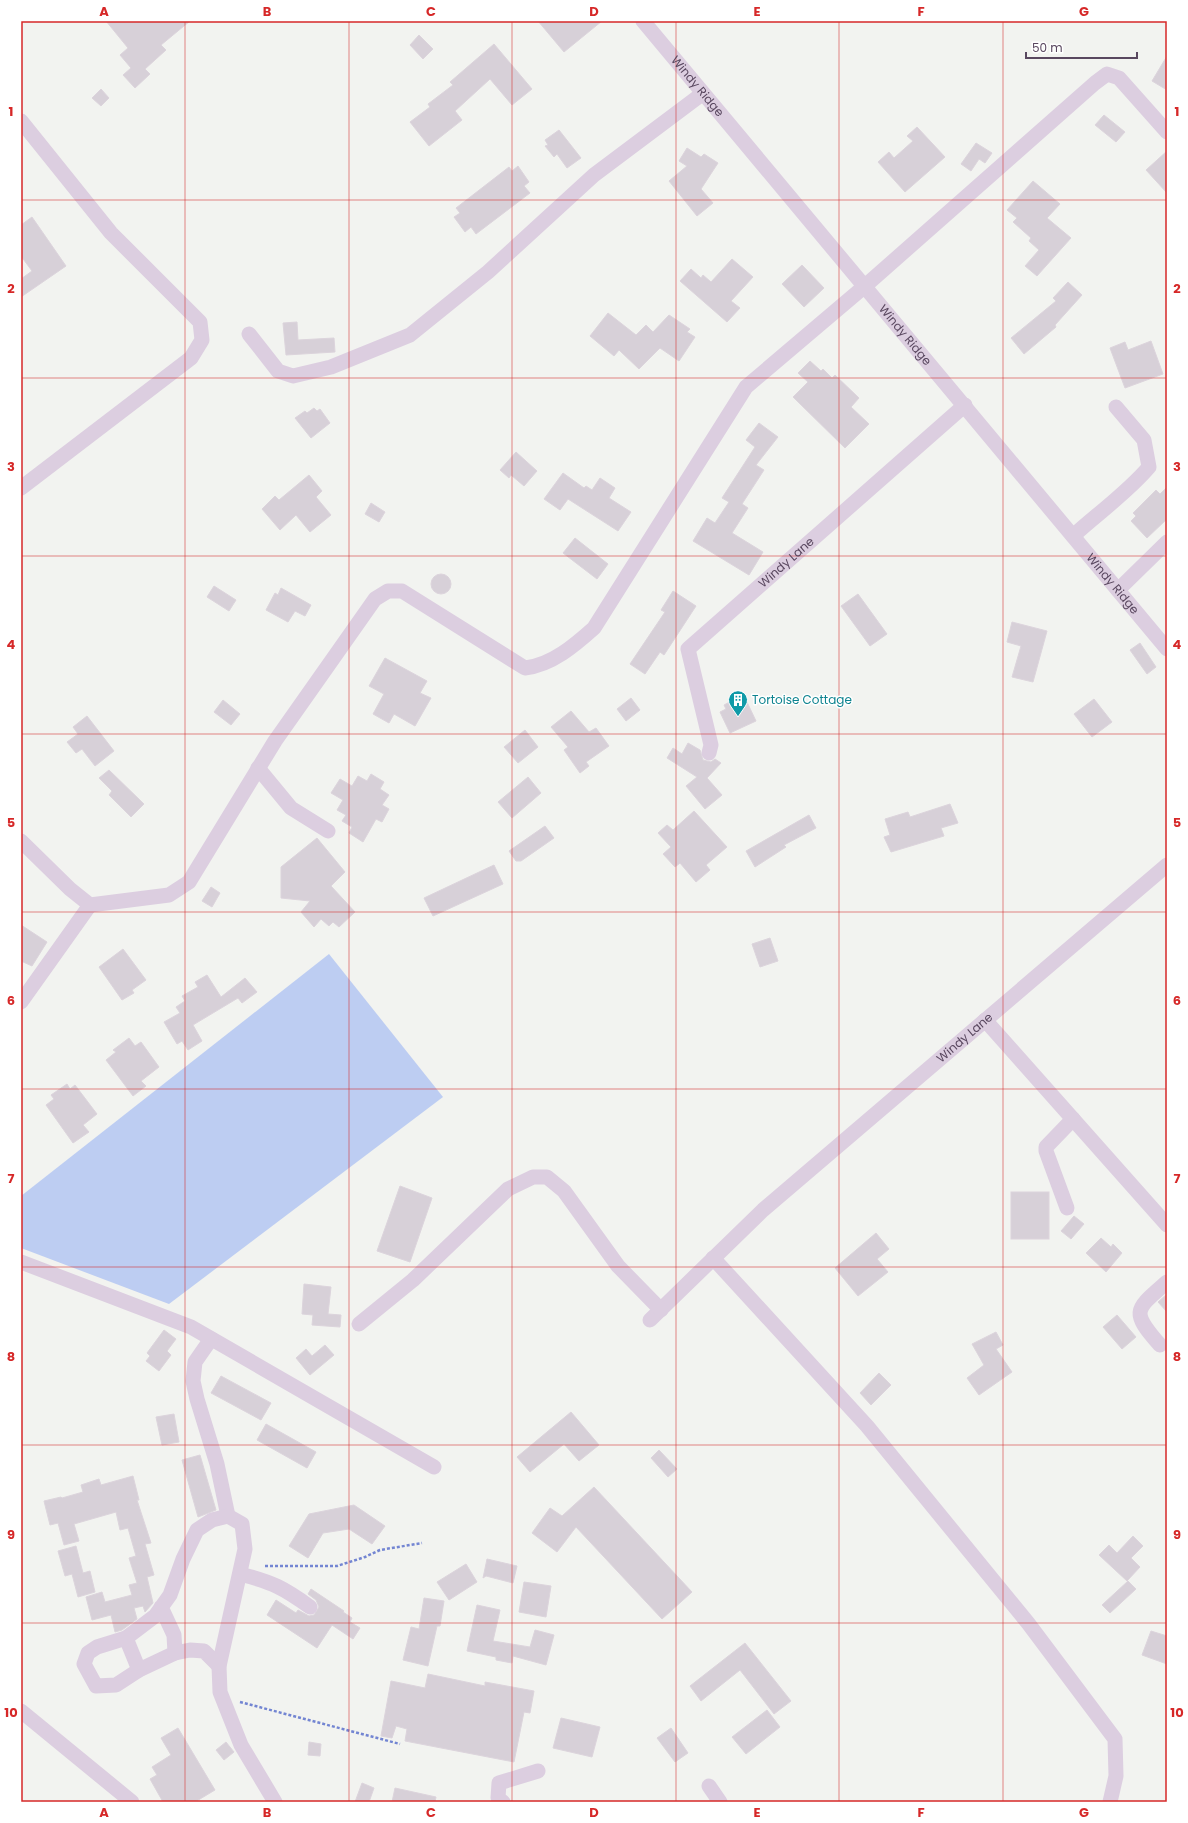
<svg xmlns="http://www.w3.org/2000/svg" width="1188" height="1823" font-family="Poppins,sans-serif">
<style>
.green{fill:#bdcdf2}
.building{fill:#d7d0d8;stroke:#dcd4dc}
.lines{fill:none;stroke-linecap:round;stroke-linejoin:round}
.path{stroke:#7385d2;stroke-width:2.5;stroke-dasharray:3 2;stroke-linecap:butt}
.minor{stroke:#dccee0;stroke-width:15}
.grid{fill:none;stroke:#d62828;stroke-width:1;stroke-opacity:0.55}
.labels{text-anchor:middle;stroke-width:3;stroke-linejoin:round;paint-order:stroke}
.street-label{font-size:12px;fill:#59475f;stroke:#fff}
.culture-label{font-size:12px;fill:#0d838f;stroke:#fff;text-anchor:start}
.neatline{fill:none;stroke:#d62828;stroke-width:1.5}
.grid-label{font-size:13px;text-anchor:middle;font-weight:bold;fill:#d62828}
</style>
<rect width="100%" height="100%" fill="#f2f3f0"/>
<polygon class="green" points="329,954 443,1097 169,1304 21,1248 21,1196"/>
<g class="building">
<polygon points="106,21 190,21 161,45 166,50 145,69 150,74 135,88 123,75 131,68 120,55 128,48"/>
<polygon points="538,21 602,21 564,52"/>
<polygon points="419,35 433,49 423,59 410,45"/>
<polygon points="494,44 532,89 512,105 490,79 455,111 462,120 429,146 410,122 430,107 428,104 453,85 450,82"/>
<polygon points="1167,56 1167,90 1152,81"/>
<polygon points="101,89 109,98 101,106 92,98"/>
<polygon points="1104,115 1125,132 1116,142 1095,125"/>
<polygon points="917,127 945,157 905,192 878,162 889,152 894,158 913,141 907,136"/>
<polygon points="559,130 581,158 567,168 557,154 554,157 545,146 548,145 545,140"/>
<polygon points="976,143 992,153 985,163 979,159 971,171 961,164"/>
<polygon points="687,148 701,157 704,154 718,163 701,189 713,203 697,216 669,181 687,166 679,161"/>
<polygon points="1167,151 1167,193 1146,170"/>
<polygon points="518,166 529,182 524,186 530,193 476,234 471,227 465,232 454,217 460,213 456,208 509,167 512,171"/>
<polygon points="1033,181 1060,204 1047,218 1071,238 1037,276 1025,266 1039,250 1029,241 1031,238 1013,222 1017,218 1007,210"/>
<polygon points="32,217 66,266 21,297 21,279 32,271 21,256 21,225"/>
<polygon points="732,259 753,277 731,301 740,308 727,322 680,281 691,269 701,278 703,275 711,282"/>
<polygon points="802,265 824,288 804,307 782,284"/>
<polygon points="1068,282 1082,295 1055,325 1056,327 1024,354 1011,338 1056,301 1053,298"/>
<polygon points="608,313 636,335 646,325 653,332 669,315 690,329 687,332 695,337 679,361 660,348 639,369 619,350 614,356 590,336"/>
<polygon points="297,322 298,340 334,338 335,352 286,355 283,323"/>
<polygon points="1151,341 1163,374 1125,388 1110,348 1125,342 1128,350"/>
<polygon points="810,361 821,371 823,369 832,378 835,375 859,398 851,407 869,424 845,448 793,397 808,382 798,373"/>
<polygon points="314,408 317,411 320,409 330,423 311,438 295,418 305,411 307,413"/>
<polygon points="759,423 778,437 756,465 764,470 742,504 748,508 732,533 763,552 749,575 693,541 707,518 715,523 729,502 722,498 755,447 746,440"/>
<polygon points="516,452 537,471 524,486 511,475 509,478 500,470"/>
<polygon points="563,473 584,488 586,486 592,490 600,478 615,488 609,498 631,512 618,531 568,499 560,510 544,499"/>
<polygon points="309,475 322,491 316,497 331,515 310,532 296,515 280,530 262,509 275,496 279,500"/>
<polygon points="1167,487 1167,519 1147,538 1131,521 1136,516 1133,513 1156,490 1160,494"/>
<polygon points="371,503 385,512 379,522 365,514"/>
<polygon points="575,538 608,564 597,579 563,553"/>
<circle cx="441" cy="584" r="10"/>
<polygon points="214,586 236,600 229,611 207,597"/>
<polygon points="281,588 311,605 305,616 295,611 288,622 266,610 275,593 278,595"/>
<polygon points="673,591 696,606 664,655 660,652 645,674 630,664 665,612 661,610"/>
<polygon points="858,594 887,634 870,646 841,606"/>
<polygon points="1012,622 1047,631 1033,682 1012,677 1021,646 1007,642"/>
<polygon points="1140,643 1156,667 1147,674 1130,650"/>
<polygon points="385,658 427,681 420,693 431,698 415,726 394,714 389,723 373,714 384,694 369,686"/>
<polygon points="631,698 640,710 626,721 617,709"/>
<polygon points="737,698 739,703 746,700 756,721 730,733 720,712 726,709 724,705"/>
<polygon points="1094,699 1112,722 1092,737 1074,714"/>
<polygon points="223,700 240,714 231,725 214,712"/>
<polygon points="571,711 589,732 596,728 609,746 586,762 589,766 580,773 564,750 568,747 551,727"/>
<polygon points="87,716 114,751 95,766 82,749 76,753 67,742 78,734 73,727"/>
<polygon points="525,730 538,747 518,763 504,747"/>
<polygon points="688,743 700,750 703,760 711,762 715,759 721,763 707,778 722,795 705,809 686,786 697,777 667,758 673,748 682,754"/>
<polygon points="109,770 144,804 131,817 109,795 112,791 99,778"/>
<polygon points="371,774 384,782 380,789 389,795 382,805 389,809 382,822 376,819 363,842 349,833 352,827 342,821 346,815 337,810 343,800 331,793 340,779 352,786 358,776 367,781"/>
<polygon points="528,777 541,793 512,818 498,802"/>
<polygon points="950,804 958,823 941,828 944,836 891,852 884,837 890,835 885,819 908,812 910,817"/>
<polygon points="694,811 727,847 706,865 710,870 696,882 680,863 675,867 663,854 671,847 658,833 667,825 673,830"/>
<polygon points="809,815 816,828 784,845 786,847 755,867 746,851"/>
<polygon points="545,826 554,838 521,861 516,861 509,851"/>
<polygon points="317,838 345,872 331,886 355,912 339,927 333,922 329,926 321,919 314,927 301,912 310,901 281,898 281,867"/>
<polygon points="494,865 503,884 433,916 424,898"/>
<polygon points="211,887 220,893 212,907 202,901"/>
<polygon points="21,925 47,942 32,966 21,961"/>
<polygon points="770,938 778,961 760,967 752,944"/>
<polygon points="123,949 146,980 132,990 134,993 122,1000 99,967"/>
<polygon points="207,975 221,997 245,978 257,992 242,1003 238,998 193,1025 202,1041 188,1050 182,1041 177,1044 164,1022 180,1013 176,1007 185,1001 182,996 198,987 195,982"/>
<polygon points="129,1038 135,1046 141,1042 159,1067 141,1081 146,1086 133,1096 106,1060 116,1052 113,1050"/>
<polygon points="67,1084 70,1089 75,1085 97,1114 83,1125 89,1132 73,1143 46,1105 54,1099 51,1095"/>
<polygon points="400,1186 432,1198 410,1262 377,1251"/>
<rect x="1011" y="1192" width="38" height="47"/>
<polygon points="1074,1216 1084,1224 1071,1239 1061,1231"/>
<polygon points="876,1233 889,1249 877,1259 888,1272 858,1296 835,1268"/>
<polygon points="1101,1238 1111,1247 1113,1244 1122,1253 1106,1272 1086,1253"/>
<polygon points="304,1284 331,1287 328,1314 341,1315 340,1327 312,1325 313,1315 302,1314"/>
<polygon points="1167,1294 1167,1312 1158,1302"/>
<polygon points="1117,1315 1136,1337 1122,1349 1103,1327"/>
<polygon points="164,1330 176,1339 167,1351 171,1355 159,1371 146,1361 150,1356 147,1353"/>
<polygon points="996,1332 1003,1345 996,1349 1012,1372 979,1395 967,1378 984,1365 972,1344"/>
<polygon points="325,1345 334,1355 310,1375 296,1358 306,1349 312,1356"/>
<polygon points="879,1373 891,1385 871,1405 860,1393"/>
<polygon points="221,1376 271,1403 261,1420 211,1393"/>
<polygon points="571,1412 599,1445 579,1461 564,1444 530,1472 517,1457"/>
<polygon points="174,1414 179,1442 162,1445 156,1417"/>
<polygon points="266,1424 316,1452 307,1468 257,1440"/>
<polygon points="659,1450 677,1469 668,1477 651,1458"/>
<polygon points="200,1455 216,1510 198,1517 182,1460"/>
<polygon points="133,1476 139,1500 137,1500 151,1543 145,1544 154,1575 147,1577 153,1603 145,1612 143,1606 134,1608 137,1619 122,1630 115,1632 111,1615 92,1620 86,1597 102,1592 105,1602 132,1595 129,1585 137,1583 129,1558 136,1556 128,1528 120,1530 116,1512 74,1524 79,1541 64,1545 58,1523 50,1525 44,1501 61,1497 62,1498 83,1492 81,1485 99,1479 101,1485"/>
<polygon points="594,1487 692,1592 662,1619 576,1527 557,1552 532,1533 550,1508 562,1516"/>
<polygon points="354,1505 385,1526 372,1544 349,1529 323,1533 308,1558 289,1546 309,1514"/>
<polygon points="1133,1536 1143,1546 1131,1558 1140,1567 1127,1581 1099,1555 1109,1545 1117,1553"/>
<polygon points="76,1546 83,1573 90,1571 95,1592 78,1597 72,1574 65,1576 58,1551"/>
<polygon points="487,1559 517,1566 513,1583 486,1576 483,1578"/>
<polygon points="466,1564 477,1582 449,1600 437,1582"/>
<polygon points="1128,1581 1136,1589 1110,1613 1102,1605"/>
<polygon points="524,1582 551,1586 546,1617 519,1612"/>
<polygon points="311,1589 344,1611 343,1612 352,1618 350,1622 360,1628 353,1639 332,1625 317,1648 267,1615 276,1600 296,1613 298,1610 309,1616 314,1615 319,1607 316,1600 308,1594"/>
<polygon points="424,1598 444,1601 440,1626 437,1626 428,1666 403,1660 411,1627 419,1629"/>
<polygon points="477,1605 500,1610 493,1641 530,1647 535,1630 554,1635 546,1665 513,1656 512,1663 496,1660 496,1657 467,1651"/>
<polygon points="1151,1631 1167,1636 1167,1664 1142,1655"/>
<polygon points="745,1643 791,1701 774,1714 740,1670 701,1701 690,1686"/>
<polygon points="428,1674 485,1686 485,1682 534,1691 530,1713 524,1712 514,1762 405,1741 407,1729 396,1726 392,1738 381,1736 391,1681 425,1688"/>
<polygon points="767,1710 780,1727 746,1754 732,1737"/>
<polygon points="561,1718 600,1727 592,1757 553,1748"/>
<polygon points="178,1728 215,1790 195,1802 163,1802 150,1779 157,1775 152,1767 171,1755 161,1738"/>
<polygon points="671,1728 688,1753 675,1762 657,1738"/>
<polygon points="226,1742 234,1752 224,1760 216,1750"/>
<polygon points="309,1742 321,1744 320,1756 308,1755"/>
<polygon points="362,1783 374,1788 369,1802 355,1802"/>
<polygon points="395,1788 436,1797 435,1802 392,1802"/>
</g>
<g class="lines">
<g class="path">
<polyline points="265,1566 337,1566 365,1557 380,1550 422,1543"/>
<polyline points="240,1702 400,1744"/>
</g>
<g class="minor">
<path id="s1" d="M643,21L1167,649"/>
<polyline points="21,121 111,233 200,322 202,340 191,358 21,488"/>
<polyline points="249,334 278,371 293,376 331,367 410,335 488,272 594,175 702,94"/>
<path d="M1073,536C1098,513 1127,493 1149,467L1144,440L1116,407"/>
<polyline points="1118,590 1167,542"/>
<path id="s2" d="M709,753L711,745L688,649L965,405"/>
<polyline points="258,768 291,808 328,831"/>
<path d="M21,841L70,889L90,905L169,895L189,882L275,741L375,599L388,591H402L525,668C552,665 575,645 594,628L746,387L865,286L1095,83L1107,74L1119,78L1167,132"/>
<polyline points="21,1002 90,905"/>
<polyline points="985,1020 1167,1225"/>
<polyline points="1067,1208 1046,1151 1046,1147 1073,1119"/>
<polyline points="713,1258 867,1426 1028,1623 1115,1739 1116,1776 1110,1802"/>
<polyline points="21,1262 191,1327 434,1467"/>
<path id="s3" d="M650,1320L763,1210L1167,865"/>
<polyline points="359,1324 413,1280 508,1189 533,1177 547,1177 564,1191 618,1266 661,1310"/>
<polyline points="211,1339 195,1362 193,1381 197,1399 217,1464 228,1516"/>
<path d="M1160,1345C1130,1311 1135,1310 1167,1282"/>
<path d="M240,1574C272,1582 284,1588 310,1607"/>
<polyline points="161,1607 174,1635 175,1653 139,1670 116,1685 96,1686 84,1664 88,1653 97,1647 126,1638 155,1616 170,1595 183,1559 197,1530 212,1520 228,1516 242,1524 245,1549 219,1666 220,1692 241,1745 275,1802"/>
<polyline points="126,1638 139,1670"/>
<polyline points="175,1653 190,1650 204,1651 219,1666"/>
<polyline points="21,1711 132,1802"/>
<polyline points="709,1786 720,1802"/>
<polyline points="503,1802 498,1798 499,1783 538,1771"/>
</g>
</g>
<path class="grid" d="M185,21V1802M349,21V1802M512,21V1802M676,21V1802M839,21V1802M1003,21V1802M21,200H1167M21,378H1167M21,556H1167M21,734H1167M21,912H1167M21,1089H1167M21,1267H1167M21,1445H1167M21,1623H1167"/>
<defs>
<g id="building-pin" transform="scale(1)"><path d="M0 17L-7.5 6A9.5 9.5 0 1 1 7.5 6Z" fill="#0f9aa8" stroke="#fff"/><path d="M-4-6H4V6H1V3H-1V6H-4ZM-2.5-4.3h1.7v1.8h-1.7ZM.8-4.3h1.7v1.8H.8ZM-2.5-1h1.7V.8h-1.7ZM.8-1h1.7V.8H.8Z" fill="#fff"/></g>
</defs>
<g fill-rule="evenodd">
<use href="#building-pin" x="738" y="700"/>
</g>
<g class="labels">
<g class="street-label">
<text dy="4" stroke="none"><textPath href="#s1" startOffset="85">Windy Ridge</textPath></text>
<text dy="4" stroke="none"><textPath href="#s1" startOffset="409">Windy Ridge</textPath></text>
<text dy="4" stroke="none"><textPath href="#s2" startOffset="238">Windy Lane</textPath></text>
<text dy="4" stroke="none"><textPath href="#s1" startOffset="733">Windy Ridge</textPath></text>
<text dy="4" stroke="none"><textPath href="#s3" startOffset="423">Windy Lane</textPath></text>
</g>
<g class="culture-label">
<text x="752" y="704">Tortoise Cottage</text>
</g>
</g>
<rect width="1188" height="1823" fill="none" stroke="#ffffff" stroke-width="44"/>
<path d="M1026 52v6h111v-6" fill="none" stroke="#59475f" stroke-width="2"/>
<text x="1032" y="52" font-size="12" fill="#59475f" stroke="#ffffff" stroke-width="3" paint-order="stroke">50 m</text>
<rect x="22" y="22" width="1144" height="1779" class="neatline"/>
<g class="grid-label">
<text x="104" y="16">A</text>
<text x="267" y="16">B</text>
<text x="431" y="16">C</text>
<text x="594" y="16">D</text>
<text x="757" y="16">E</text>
<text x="921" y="16">F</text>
<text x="1084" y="16">G</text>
<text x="11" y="116">1</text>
<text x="1177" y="116">1</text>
<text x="11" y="293">2</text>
<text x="1177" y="293">2</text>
<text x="11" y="471">3</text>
<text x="1177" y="471">3</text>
<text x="11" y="649">4</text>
<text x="1177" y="649">4</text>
<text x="11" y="827">5</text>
<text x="1177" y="827">5</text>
<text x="11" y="1005">6</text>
<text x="1177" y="1005">6</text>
<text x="11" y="1183">7</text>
<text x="1177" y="1183">7</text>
<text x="11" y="1361">8</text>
<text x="1177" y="1361">8</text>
<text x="11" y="1539">9</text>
<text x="1177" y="1539">9</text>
<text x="11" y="1717">10</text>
<text x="1177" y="1717">10</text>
<text x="104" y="1817">A</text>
<text x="267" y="1817">B</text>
<text x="431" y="1817">C</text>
<text x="594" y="1817">D</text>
<text x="757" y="1817">E</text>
<text x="921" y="1817">F</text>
<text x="1084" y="1817">G</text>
</g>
</svg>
